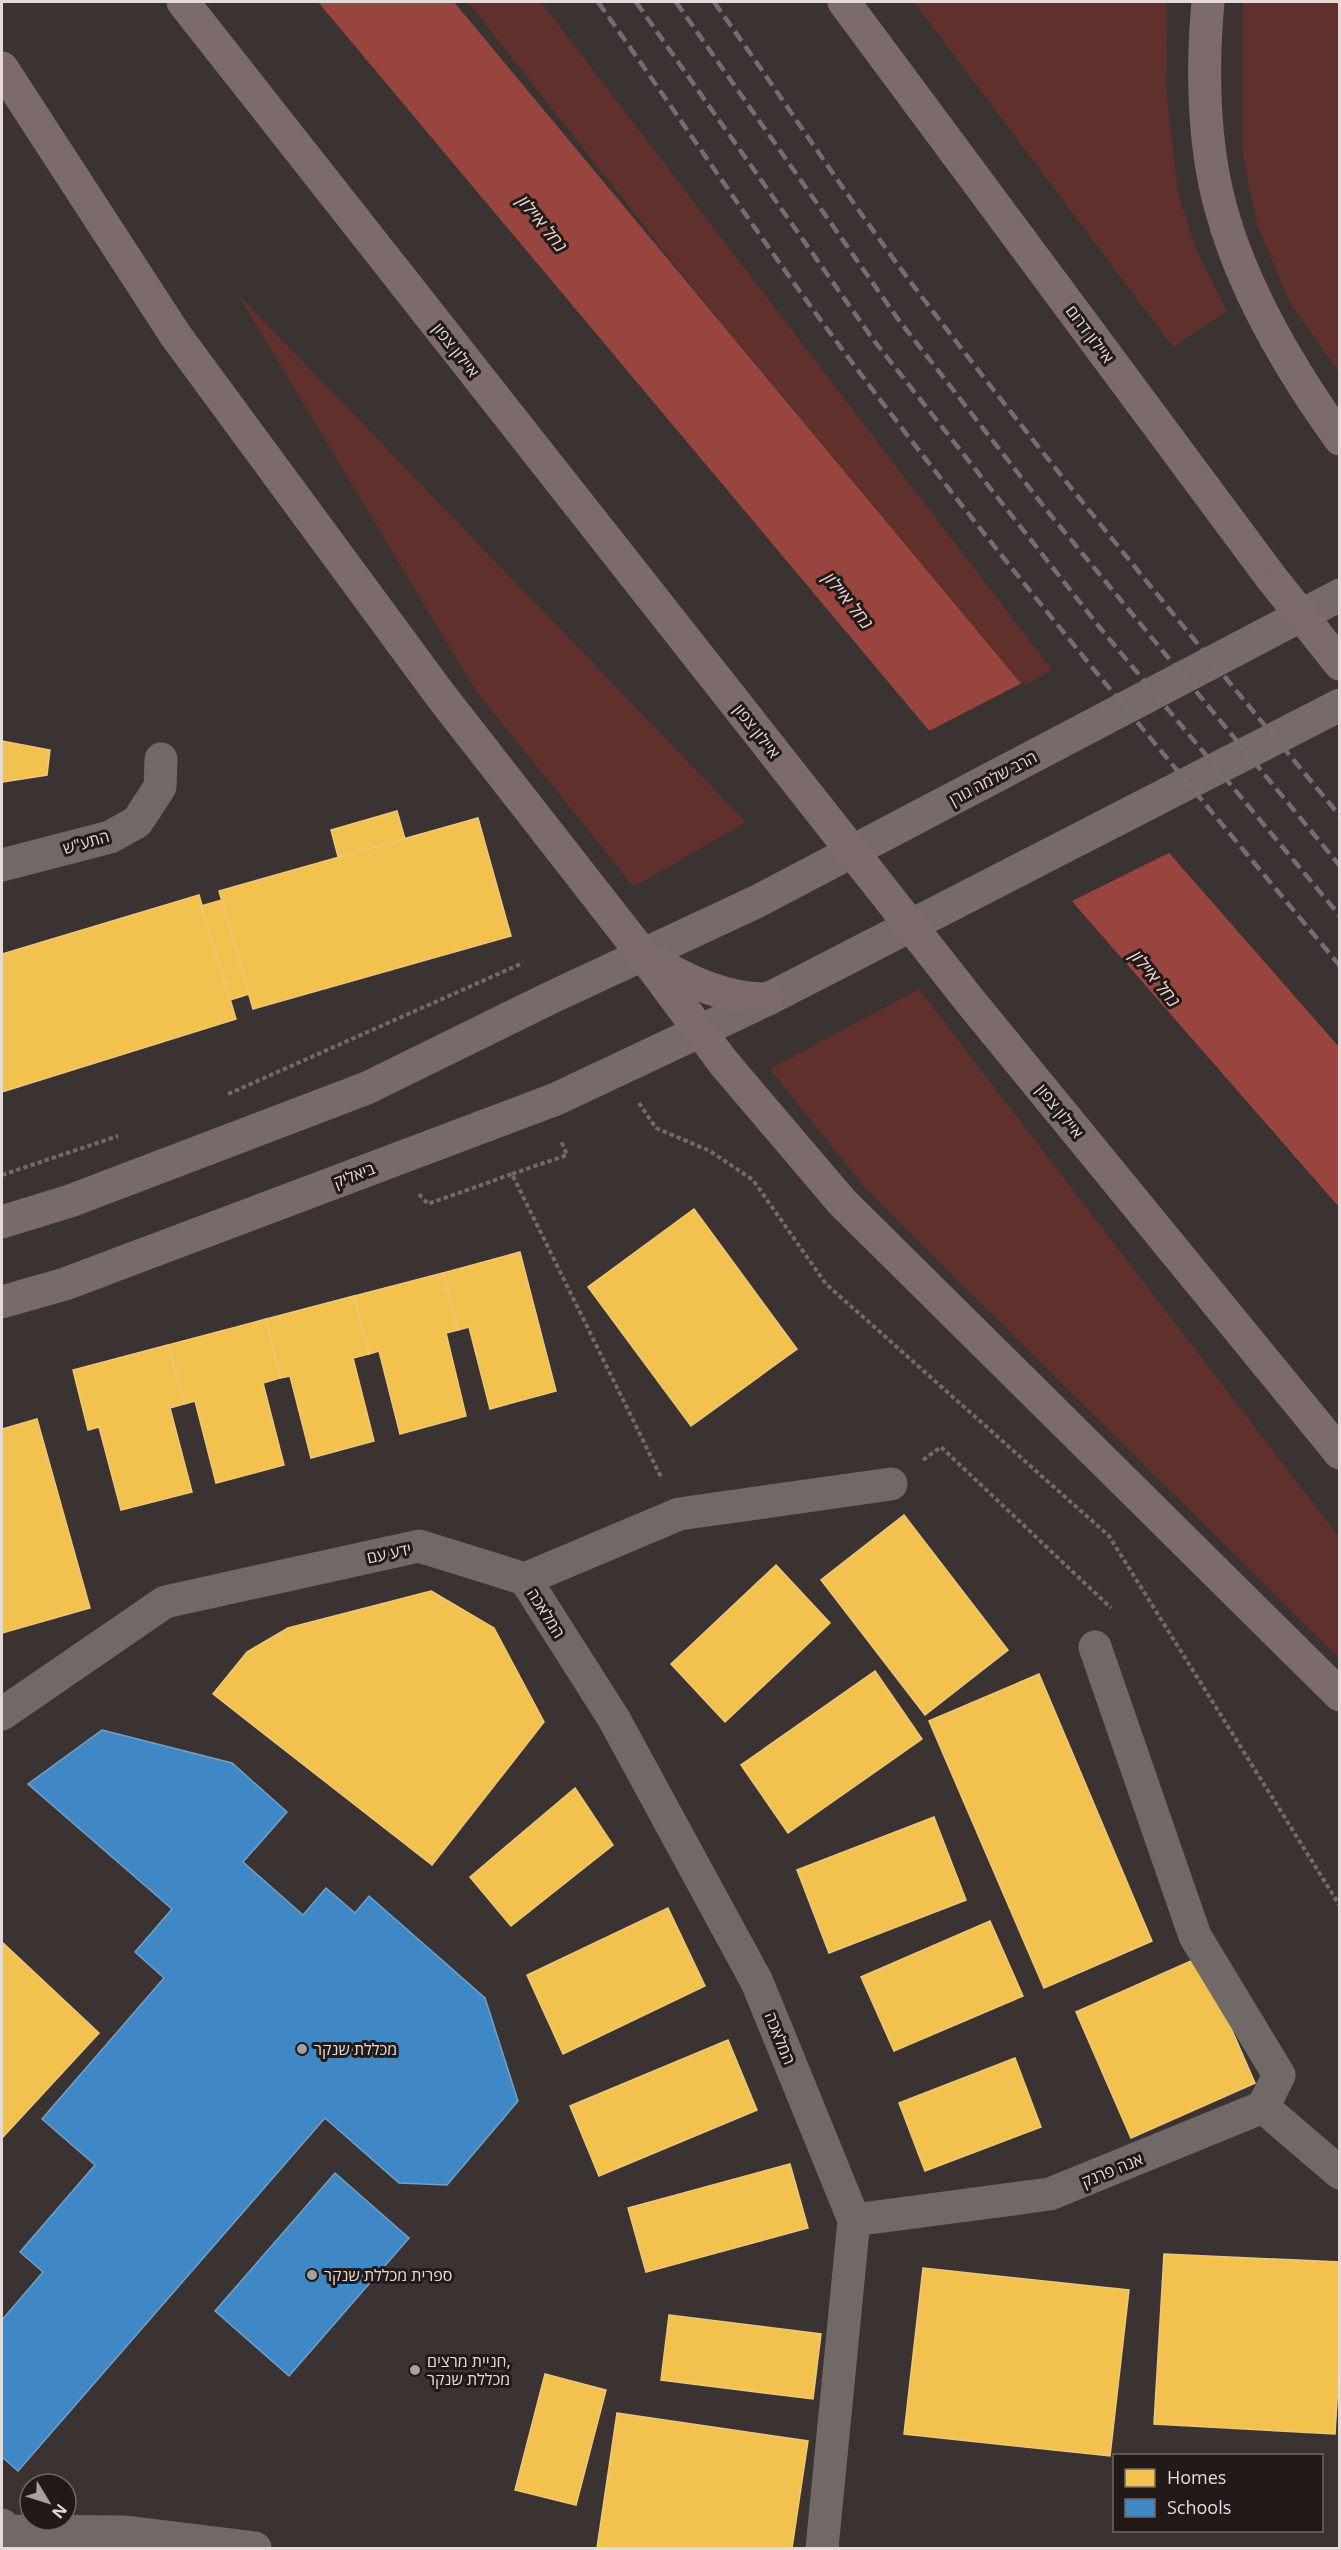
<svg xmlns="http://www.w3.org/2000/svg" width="1341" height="2550" font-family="'Open Sans',Heebo,sans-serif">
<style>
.green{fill:#60302c}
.water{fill:#99453f}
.pier{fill:#3a3332}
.homes{fill:#f2c14e;stroke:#eec878;stroke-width:1.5}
.schools{fill:#3f88c5;stroke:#70a1cb;stroke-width:1.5}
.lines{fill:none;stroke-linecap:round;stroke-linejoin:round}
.path{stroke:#706a69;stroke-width:4;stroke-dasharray:4.5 3;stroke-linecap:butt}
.minor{stroke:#706968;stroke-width:33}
.major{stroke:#776a69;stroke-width:33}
.highway{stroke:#7c6b6a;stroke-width:33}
.rail{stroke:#746e6e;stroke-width:4.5;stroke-dasharray:12 6;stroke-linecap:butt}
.poi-dot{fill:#a8a09f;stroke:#211a19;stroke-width:2}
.labels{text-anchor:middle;stroke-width:6;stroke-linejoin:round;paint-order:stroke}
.street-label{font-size:16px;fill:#e4dad9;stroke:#211a19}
.poi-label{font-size:16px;fill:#e4dad9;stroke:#211a19;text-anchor:start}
.water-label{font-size:18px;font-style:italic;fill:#eed3cf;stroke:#211a19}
</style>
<rect width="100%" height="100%" fill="#3a3332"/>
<g class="green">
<polygon points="468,2 541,2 1052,670 1023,686 693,288"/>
<polygon points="914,2 1167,2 1166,88 1178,193 1197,252 1227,311 1173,347"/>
<polygon points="1243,2 1339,2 1339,372 1290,303 1257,224 1243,157"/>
<polygon points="237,293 746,822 634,887 476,691"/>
<polygon points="919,989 1339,1537 1339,1658 867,1190 770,1069"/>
</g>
<polygon class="water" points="318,2 454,2 1023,686 1339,1047 1339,1207 1077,907"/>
<polygon class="pier" points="1024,682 1171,852 1070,902 927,732"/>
<g class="homes">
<polygon points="2,741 50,750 47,775 2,782"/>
<polygon points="397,811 425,909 357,928 331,830"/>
<polygon points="478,818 511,936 253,1009 219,891"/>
<polygon points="199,895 236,1019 2,1092 2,954"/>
<polygon points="222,900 249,994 230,1000 201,906"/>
<polygon points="694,1209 797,1349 691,1426 588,1287"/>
<polygon points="520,1252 556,1391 490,1409 469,1327 458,1330 443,1273"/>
<polygon points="443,1273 458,1330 446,1333 466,1416 400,1434 379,1351 369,1354 354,1296"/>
<polygon points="354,1296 369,1354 353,1358 374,1441 311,1458 290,1376 280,1378 266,1319"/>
<polygon points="266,1319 280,1378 263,1383 284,1465 216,1483 195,1401 184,1404 168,1345"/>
<polygon points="168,1345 184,1404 170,1408 192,1492 121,1510 99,1427 88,1430 73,1370"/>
<polygon points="37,1419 90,1608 2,1633 2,1429"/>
<polygon points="904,1515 1008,1650 925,1715 821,1580"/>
<polygon points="776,1565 830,1623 725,1722 671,1664"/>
<polygon points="431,1591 494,1628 544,1722 432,1865 213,1694 247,1652 288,1628"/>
<polygon points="875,1671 922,1739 788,1833 741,1765"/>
<polygon points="1039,1674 1152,1941 1044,1988 929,1721"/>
<polygon points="575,1788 613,1845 511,1926 470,1877"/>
<polygon points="934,1817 966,1900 829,1953 797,1870"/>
<polygon points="668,1908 705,1986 563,2054 527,1975"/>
<polygon points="990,1921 1023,1996 894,2051 861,1977"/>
<polygon points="2,1942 99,2033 2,2138"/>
<polygon points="1200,1957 1255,2083 1131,2138 1076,2012"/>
<polygon points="728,2040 757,2110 599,2176 570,2106"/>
<polygon points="1015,2058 1041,2127 925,2171 899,2103"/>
<polygon points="790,2164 808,2228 646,2272 628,2208"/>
<polygon points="1164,2254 1340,2262 1340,2353 1335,2434 1154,2424"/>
<polygon points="923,2268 1129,2290 1110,2456 904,2434"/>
<polygon points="669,2315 821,2334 813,2399 661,2380"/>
<polygon points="545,2374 606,2390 576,2505 515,2490"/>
<polygon points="617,2413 808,2441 792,2548 597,2548"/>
</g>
<g class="schools">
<polygon points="102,1730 232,1763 287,1812 243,1862 303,1915 326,1888 355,1913 369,1896 485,1998 518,2101 447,2185 399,2183 325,2118 18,2471 2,2457 2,2320 43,2272 20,2252 95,2165 42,2119 164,1978 135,1952 172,1909 28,1784"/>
<polygon points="335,2173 409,2238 289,2376 215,2311"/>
</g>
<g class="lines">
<g class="path">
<polyline points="228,1094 523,963"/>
<polyline points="639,1103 656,1128 710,1151 753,1180 826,1284 1109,1536 1340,1906"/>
<polyline points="512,1174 567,1155 561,1141"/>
<polyline points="2,1175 118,1136"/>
<polyline points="419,1194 428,1204 512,1174 662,1479"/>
<polyline points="923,1460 941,1447 1111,1608"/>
</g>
<g class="minor">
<polyline points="2,865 110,837 137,822 160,787 161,759"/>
<polyline points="525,1579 614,1719 757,1982 854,2220 822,2548"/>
<polyline points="1095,1647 1195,1936 1279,2075 1263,2107"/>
<polyline points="2,1714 165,1602 419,1546 525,1579 679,1514 891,1484"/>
<polyline points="854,2220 1050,2194 1263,2107 1340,2173"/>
<polyline points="2,2525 8,2531 124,2532 255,2548"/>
</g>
<g class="major">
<polyline points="2,1222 70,1201 367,1088 550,998 758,901 1340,595"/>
<polyline points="2,1302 65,1284 556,1099 768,999 1340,705"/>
</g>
<g class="highway">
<polyline points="183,2 970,1001 1340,1453"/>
<polyline points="844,2 1270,576 1340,664"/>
<path d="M1208,2C1202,66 1203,142 1220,205C1242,289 1290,369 1340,439"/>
<polyline points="2,68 176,336 441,696 644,956 723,1062 842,1202 1340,1695"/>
<path d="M653,961C690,982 725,999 768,999"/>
</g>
<g class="rail">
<path d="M598,2C682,120 761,241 848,357C1004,566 1173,765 1340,966"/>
<polyline points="636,2 872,338 1101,629 1340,916"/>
<polyline points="676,2 898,319 1049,513 1340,866"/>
<path d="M714,2C785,101 851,204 925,301C1059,477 1199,646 1340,816"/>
</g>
</g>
<g class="poi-dot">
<circle cx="302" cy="2049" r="6"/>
<circle cx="312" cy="2275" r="6"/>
<circle cx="415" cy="2370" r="6"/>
</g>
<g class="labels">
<g class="street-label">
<text transform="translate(1090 334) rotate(53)" y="6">איילון דרום</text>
<text transform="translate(456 350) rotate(52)" y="6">איילון צפון</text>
<text transform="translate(757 731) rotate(52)" y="6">איילון צפון</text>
<text transform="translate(993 778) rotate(-28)" y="6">הרב שלמה גורן</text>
<text transform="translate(86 842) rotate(-16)" y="6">התע"ש</text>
<text transform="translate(1060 1111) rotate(51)" y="6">איילון צפון</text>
<text transform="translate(354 1175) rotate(-21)" y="6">ביאליק</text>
<text transform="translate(389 1553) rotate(-12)" y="6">ידע עם</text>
<text transform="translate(546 1613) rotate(58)" y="6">המלאכה</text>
<text transform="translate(780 2038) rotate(68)" y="6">המלאכה</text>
<text transform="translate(1112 2170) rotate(-22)" y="6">אנה פרנק</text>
</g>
<g class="poi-label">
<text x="314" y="2055">מכללת שנקר</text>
<text x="324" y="2281">ספרית מכללת שנקר</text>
<text x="427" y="2367">חניית מרצים,<tspan x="427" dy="18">מכללת שנקר</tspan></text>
</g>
<g class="water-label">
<text transform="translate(542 224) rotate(51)" y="6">נחל איילון</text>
<text transform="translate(848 601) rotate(51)" y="6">נחל איילון</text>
<text transform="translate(1155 979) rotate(51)" y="6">נחל איילון</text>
</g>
</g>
<rect width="1341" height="2550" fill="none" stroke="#e4dad9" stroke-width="6"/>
<rect x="1113" y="2454" width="210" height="78" fill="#211a19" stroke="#6f6766" stroke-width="1.5"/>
<rect x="1125" y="2469" width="30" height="18" fill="#f2c14e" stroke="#6f6766" stroke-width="1.5"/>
<text x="1167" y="2484" font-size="18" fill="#e4dad9">Homes</text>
<rect x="1125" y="2499" width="30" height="18" fill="#3f88c5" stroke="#6f6766" stroke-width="1.5"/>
<text x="1167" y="2514" font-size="18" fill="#e4dad9">Schools</text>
<g transform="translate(48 2502) rotate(128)"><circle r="28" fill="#211a19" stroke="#6f6766" stroke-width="1.5"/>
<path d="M0-4.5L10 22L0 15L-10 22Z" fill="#a8a09f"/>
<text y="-9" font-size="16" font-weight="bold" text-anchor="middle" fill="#e4dad9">N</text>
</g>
</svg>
